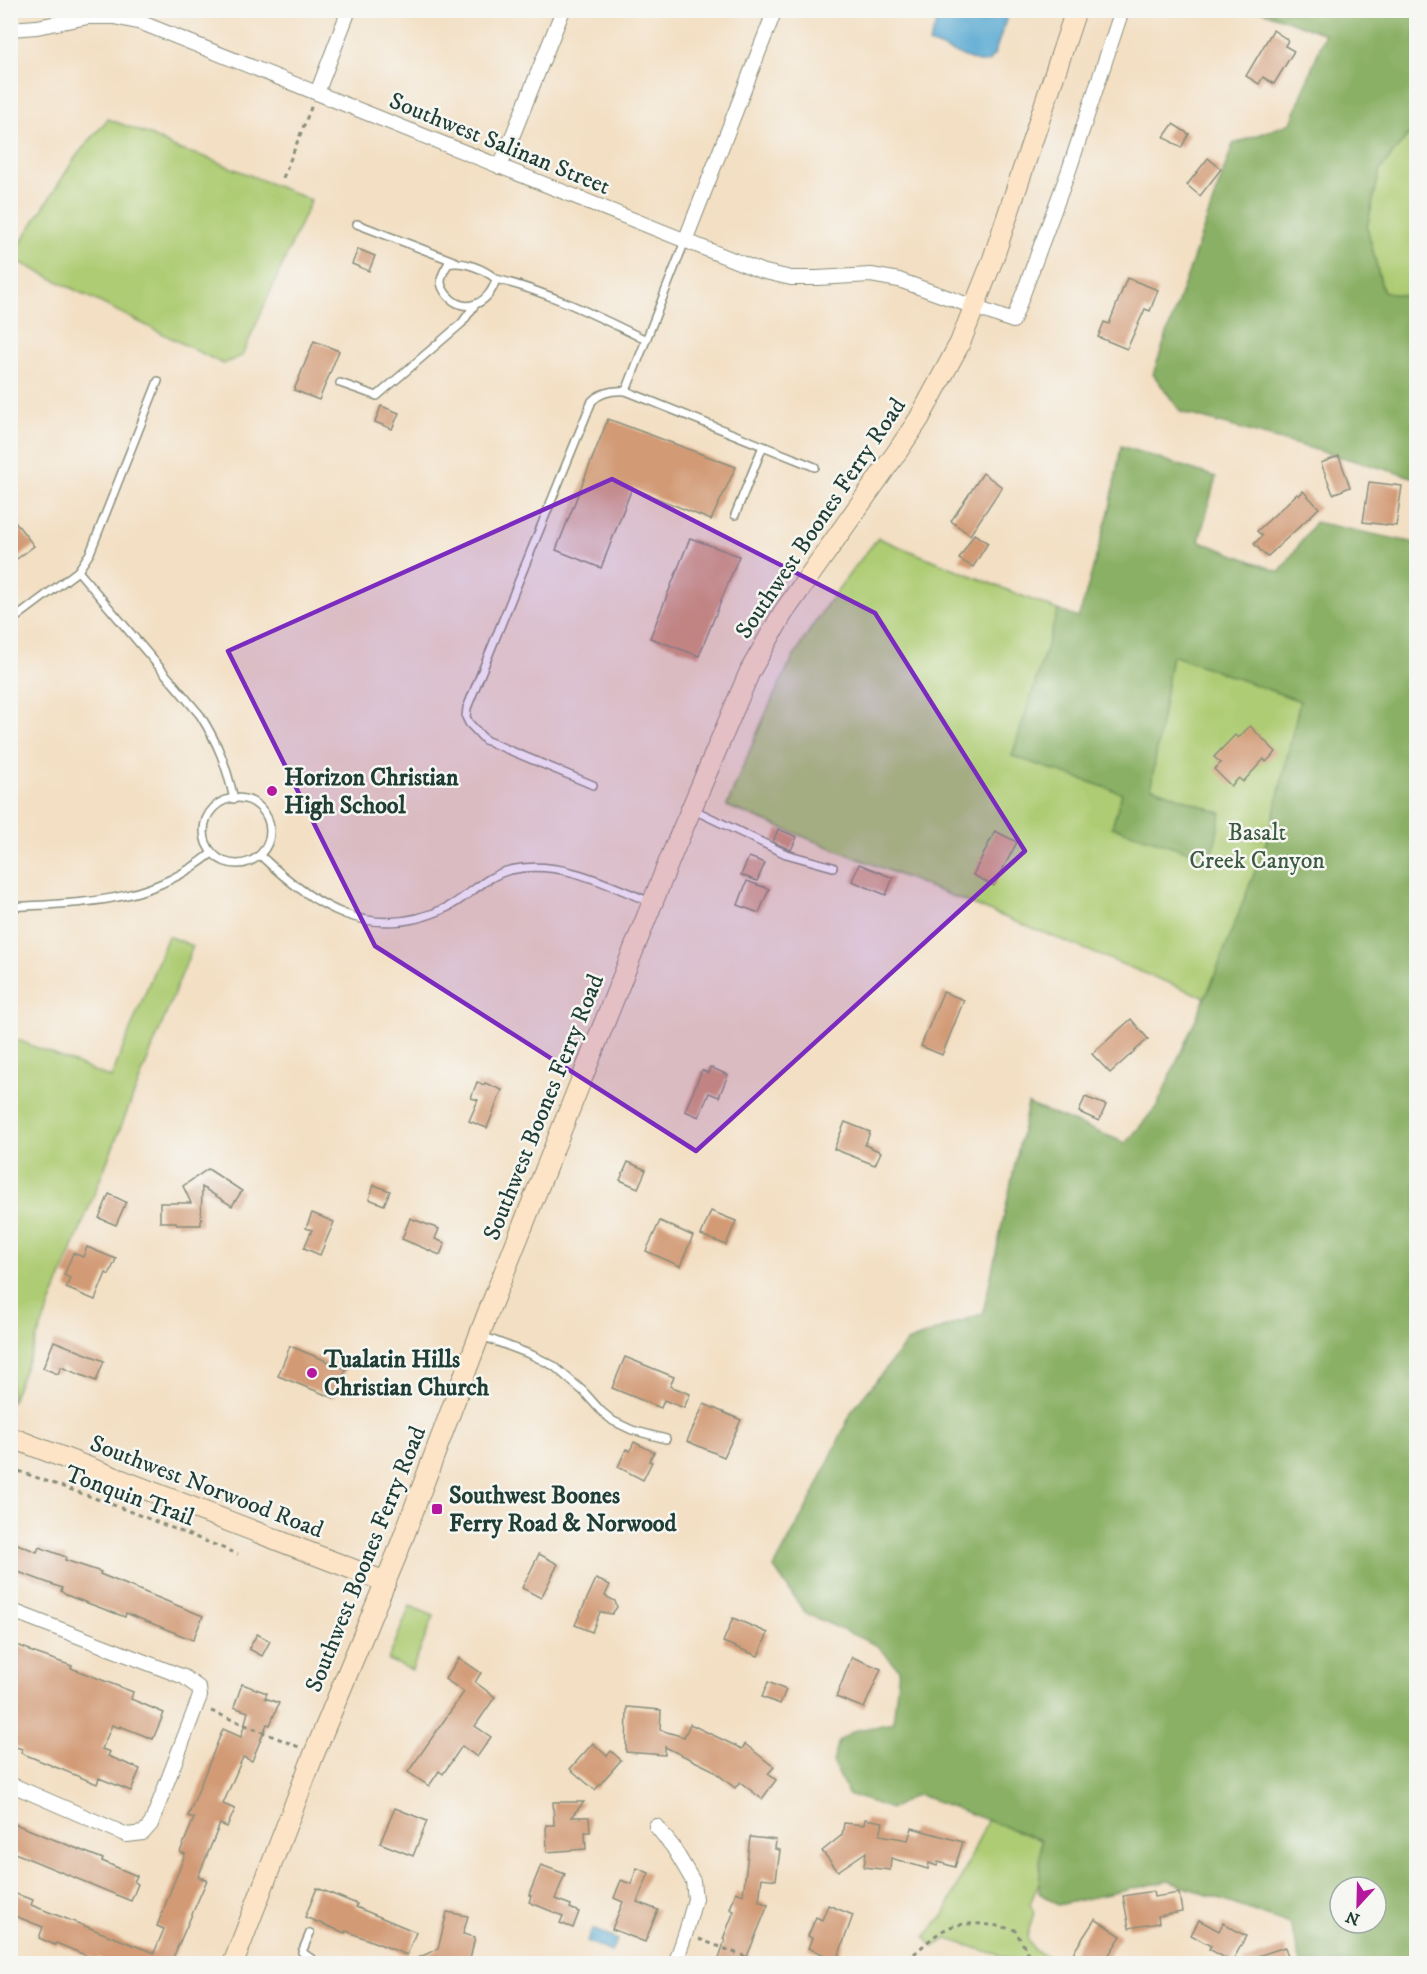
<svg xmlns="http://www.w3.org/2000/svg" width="1427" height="1974" font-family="'IM FELL DW Pica',serif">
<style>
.green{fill:#aecc73;stroke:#668454;stroke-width:1.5}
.forest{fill:#8ab065;stroke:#54764c;stroke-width:1.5;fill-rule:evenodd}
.water{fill:#56a8d1;stroke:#3a7282;stroke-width:1.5}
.building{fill:#d29a74}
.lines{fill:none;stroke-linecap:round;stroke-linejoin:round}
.lane-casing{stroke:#898e7c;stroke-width:10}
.street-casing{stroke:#898e7c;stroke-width:16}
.secondary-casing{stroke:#898e7c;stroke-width:22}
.path{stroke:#898e7c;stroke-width:3;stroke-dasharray:4.5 4.5;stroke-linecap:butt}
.lane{stroke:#fff;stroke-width:7}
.street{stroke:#fff;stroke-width:14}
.secondary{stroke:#fee4c6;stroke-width:20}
.marked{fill:#7b2cbf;fill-opacity:0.2;stroke:#7b2cbf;stroke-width:4.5;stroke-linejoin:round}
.poi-dot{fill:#b5179e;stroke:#f6f6f2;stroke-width:2}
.labels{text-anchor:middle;stroke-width:5;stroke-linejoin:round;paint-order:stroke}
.street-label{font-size:24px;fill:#1f3d34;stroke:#f6f6f2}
.poi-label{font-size:24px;font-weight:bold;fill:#1f3d34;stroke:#f6f6f2;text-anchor:start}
.park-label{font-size:24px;fill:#3c5a41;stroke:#f6f6f2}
</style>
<rect width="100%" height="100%" fill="#f6f6f2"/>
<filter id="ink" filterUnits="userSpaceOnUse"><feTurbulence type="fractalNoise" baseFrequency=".0167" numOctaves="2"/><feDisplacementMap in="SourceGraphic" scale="12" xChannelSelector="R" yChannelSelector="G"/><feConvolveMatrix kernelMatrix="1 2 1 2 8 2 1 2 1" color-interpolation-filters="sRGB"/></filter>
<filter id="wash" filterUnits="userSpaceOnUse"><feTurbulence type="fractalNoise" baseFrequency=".008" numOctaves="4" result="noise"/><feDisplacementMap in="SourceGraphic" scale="24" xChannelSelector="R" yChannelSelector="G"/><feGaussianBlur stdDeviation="1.35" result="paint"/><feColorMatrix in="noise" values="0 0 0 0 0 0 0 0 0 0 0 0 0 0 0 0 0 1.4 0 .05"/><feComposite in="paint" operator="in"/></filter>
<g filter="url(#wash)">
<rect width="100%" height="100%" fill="#f3dfc3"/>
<g class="green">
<polygon points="108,119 150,135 177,149 205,157 311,200 242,356 223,364 11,258 77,155"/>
<polygon points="1416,125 1416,313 1383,291 1367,227 1380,170"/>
<path d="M878,538L1077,618L1352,601L1416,1082L727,806C745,762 762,718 784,675C809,626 843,581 878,538Z"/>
<polygon points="168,936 193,946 11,1403 11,1037 111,1078"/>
<polygon points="410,1606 434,1616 412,1670 388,1660"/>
<polygon points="993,1808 1059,1834 1030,1904 1034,1912 1027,1937 1035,1951 1065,1963 1024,1963 947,1939 933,1947 925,1937 944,1915"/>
</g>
<g class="forest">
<polygon points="1261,11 1416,11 1416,125 1380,170 1367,227 1383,291 1416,299 1416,478 1181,412 1153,374 1233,144 1291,123 1325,34"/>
<path d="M1121,446L1216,477L1199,541L1280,572L1315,522L1416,543V1963H1301L1290,1924L1168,1881L1058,1905L1039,1893L1041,1840L917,1794L891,1809L848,1794L833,1762L839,1741L853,1731L893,1723L899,1669L878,1646L805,1613L774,1568L813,1495L852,1411L907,1342L983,1313L1028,1104L1126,1143L1157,1106L1212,982L1269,835L1300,701L1172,655L1151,787L1221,813L1212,859L1112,827L1122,793L1012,756L1058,610L1078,618L1082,607L1110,508ZM1340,1887H1376V1923H1340Z"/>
</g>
<g class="water">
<polygon points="941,11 1009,11 994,55 988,62 978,62 929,43"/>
<polygon points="593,1929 617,1940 611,1952 587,1941"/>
</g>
<g id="blocks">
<g class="building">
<polygon points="1273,30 1288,40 1285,46 1294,51 1274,84 1263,77 1259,84 1246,76"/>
<polygon points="1173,124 1189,134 1181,148 1164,137"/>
<polygon points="1208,158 1221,169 1200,196 1187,185"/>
<polygon points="358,249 375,256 369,271 352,264"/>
<polygon points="1127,278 1158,290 1150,311 1145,309 1127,349 1098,337 1104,322 1109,324"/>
<polygon points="314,341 339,351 319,400 294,390"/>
<polygon points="381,406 399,413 392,429 375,422"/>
<polygon points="608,419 736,467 711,520 632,488 601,568 556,550"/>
<polygon points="1339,456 1350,487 1333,494 1321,463"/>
<polygon points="983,473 1002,487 970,535 951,521"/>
<polygon points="1369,482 1402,486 1396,526 1363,522"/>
<polygon points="1303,491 1319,508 1267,557 1254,544 1262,536 1257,531 1297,494 1299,496"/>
<polygon points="10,515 34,546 10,564"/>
<polygon points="974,534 988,543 973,567 959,559"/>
<polygon points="690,538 739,556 699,656 650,638"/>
<polygon points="1250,726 1276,752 1266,762 1264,759 1243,782 1239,778 1231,786 1214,769 1221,763 1214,757 1235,735 1238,738"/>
<polygon points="778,829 797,837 791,850 773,842"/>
<polygon points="995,831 1017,842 994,886 973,875"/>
<polygon points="749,857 765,863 757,881 741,875"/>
<polygon points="859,864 893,878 886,895 852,881"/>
<polygon points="747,881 769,889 759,913 738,905"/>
<polygon points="943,992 964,1000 942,1055 921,1046"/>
<polygon points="1131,1019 1148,1039 1110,1073 1092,1054"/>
<polygon points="710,1067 728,1075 719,1097 709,1093 699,1117 685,1111 702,1070 708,1073"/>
<polygon points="477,1082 484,1085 485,1083 502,1090 487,1128 469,1121 478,1100 471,1098"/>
<polygon points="1085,1097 1106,1105 1099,1121 1079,1112"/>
<polygon points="845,1122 870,1132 865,1145 881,1152 875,1165 834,1149"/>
<polygon points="628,1162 646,1170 638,1188 620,1180"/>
<polygon points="208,1169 242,1191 232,1206 202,1187 201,1225 177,1225 176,1222 160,1222 160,1203 191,1203 183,1186"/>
<polygon points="374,1185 390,1191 384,1205 369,1199"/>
<polygon points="109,1194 126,1202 116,1225 99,1218"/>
<polygon points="711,1211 736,1221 726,1245 701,1235"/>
<polygon points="312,1213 334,1222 320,1255 304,1248 312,1230 306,1228"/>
<polygon points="410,1218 439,1229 435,1239 445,1243 440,1255 402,1239"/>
<polygon points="660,1221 693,1236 680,1266 646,1251"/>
<polygon points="87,1247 116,1259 109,1275 106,1273 95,1300 66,1288 70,1278 64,1275 73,1253 83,1257"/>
<polygon points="54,1341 104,1361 96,1381 61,1367 58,1374 43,1368"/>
<polygon points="290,1346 346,1369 334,1398 278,1376"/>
<polygon points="625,1357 674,1377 670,1386 690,1394 684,1408 664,1400 661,1408 612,1388"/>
<polygon points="704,1404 741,1420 724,1457 687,1441"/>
<polygon points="634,1442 654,1452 649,1461 652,1462 643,1480 618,1467 626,1449 630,1451"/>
<polygon points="10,1541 37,1552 39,1547 66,1557 65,1560 101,1572 100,1574 203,1616 193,1640 126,1613 125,1617 66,1595 61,1591 62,1588 10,1569"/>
<polygon points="539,1554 558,1564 541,1598 522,1588"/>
<polygon points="596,1579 610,1585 605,1596 615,1601 617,1607 612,1614 600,1612 592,1632 575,1625"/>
<polygon points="733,1618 768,1633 758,1656 723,1642"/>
<polygon points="257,1634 270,1641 262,1656 249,1649"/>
<polygon points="17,1645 30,1650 29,1651 72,1666 71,1668 133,1692 131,1699 164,1713 153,1739 120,1726 120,1728 112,1725 102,1749 110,1752 108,1756 140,1769 131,1791 99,1778 97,1784 21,1753 22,1749 10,1745 10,1661"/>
<polygon points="852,1657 881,1669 864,1708 836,1697"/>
<polygon points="459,1658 481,1673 475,1682 495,1697 475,1726 491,1737 477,1757 462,1746 443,1774 439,1771 429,1786 408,1772 464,1692 445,1679"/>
<polygon points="768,1682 786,1690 780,1704 762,1697"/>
<polygon points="242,1684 267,1693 265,1698 279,1703 270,1725 267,1724 252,1761 243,1757 223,1804 235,1809 227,1827 220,1824 198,1877 207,1880 172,1960 179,1964 112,1964 98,1958 97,1960 56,1943 55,1945 39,1938 43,1927 10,1914 10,1908 16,1894 33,1900 31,1905 154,1953 164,1929 157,1926 185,1854 180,1852 194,1818 188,1816 216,1746 223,1729 241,1737 248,1712 234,1707"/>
<polygon points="627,1707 661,1710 660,1730 684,1737 690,1724 742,1749 745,1744 774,1767 768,1774 776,1780 762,1799 740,1782 735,1788 711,1769 665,1747 665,1755 626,1752"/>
<polygon points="593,1743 607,1756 611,1751 621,1760 595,1790 570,1769"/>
<polygon points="553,1802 584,1802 571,1817 589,1817 590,1832 585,1832 586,1849 547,1852 546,1825 554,1825"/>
<polygon points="395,1808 427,1821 413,1856 380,1843"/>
<polygon points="865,1819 883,1822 880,1835 908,1840 912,1828 963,1842 955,1867 938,1862 937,1866 929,1863 928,1869 891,1858 890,1870 864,1867 866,1852 838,1871 822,1851 842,1835 844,1823 864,1825"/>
<polygon points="10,1822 103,1859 102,1861 137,1876 134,1882 138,1884 131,1901 10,1851"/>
<polygon points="750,1837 776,1840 775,1849 780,1850 776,1880 762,1878 759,1901 768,1905 744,1964 717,1964 725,1940 723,1939 734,1911 730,1909 736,1892 743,1895"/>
<polygon points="541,1865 565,1874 555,1899 571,1905 570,1908 579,1912 573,1928 560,1923 563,1916 529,1902 531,1896 529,1895"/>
<polygon points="637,1868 649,1873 637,1902 658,1910 645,1942 612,1929 623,1902 614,1898 621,1880 631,1884"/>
<polygon points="317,1888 357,1904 356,1907 416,1932 407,1955 346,1931 345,1933 305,1917"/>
<polygon points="1153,1891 1154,1897 1179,1893 1182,1912 1158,1916 1159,1923 1129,1928 1123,1896"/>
<polygon points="828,1905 853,1915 837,1960 808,1948 812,1938 808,1936 816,1917 822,1920"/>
<polygon points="447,1912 468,1916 463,1934 475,1937 469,1964 404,1964 438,1949"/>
<polygon points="1095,1919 1121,1936 1103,1964 1089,1964 1073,1953"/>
<polygon points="1199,1920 1219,1931 1223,1923 1246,1936 1232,1962 1209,1949 1211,1946 1191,1935"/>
<polygon points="1285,1947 1290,1964 1244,1964 1243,1961"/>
</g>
</g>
</g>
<g filter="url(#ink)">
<use href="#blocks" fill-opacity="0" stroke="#898e7c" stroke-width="1.5"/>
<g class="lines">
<g class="lane-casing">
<g id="lane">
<polyline points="357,224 456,262"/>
<path d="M496,279C484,269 463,260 448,264C445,269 441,275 441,282C441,286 444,291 447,295C465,316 490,303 496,279C549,292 597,316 646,340"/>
<polyline points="340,383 377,396 462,323 474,306"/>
<polyline points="626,391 685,241"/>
<polyline points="735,515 763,446"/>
<polyline points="78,571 90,553 158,381"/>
<path d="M10,622L78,571L200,715C219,745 226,765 234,799"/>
<path d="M593,785L485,740L469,723L466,717L467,708L592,401C601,392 613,390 626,391L815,467"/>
<circle cx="237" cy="831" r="33"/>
<polyline points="692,809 786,854 833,867"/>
<path d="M260,855C315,907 371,944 448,907C469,896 486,876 510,870C559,859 607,884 650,902"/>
<path d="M10,907C87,902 149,904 212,853"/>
<polyline points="482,1336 532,1355 554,1366 584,1392 601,1411 613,1421 632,1430 666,1439"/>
<polyline points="310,1933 302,1952 319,1964"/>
</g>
</g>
<g class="street-casing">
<g id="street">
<polyline points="10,29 37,27 88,17 114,17 142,23 761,271 791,278 817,278 871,275 899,280 1013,321 1069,170 1122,10"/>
<polyline points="317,93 349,10"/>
<polyline points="500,167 563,10"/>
<polyline points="685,241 775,10"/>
<polyline points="10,1610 184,1677 199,1688 200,1696 151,1824 143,1833 127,1835 10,1784"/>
<polyline points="656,1826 673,1847 693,1881 695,1899 686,1932 675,1964"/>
<polyline points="903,1963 903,1964"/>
</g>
</g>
<g class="secondary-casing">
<g id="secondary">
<polyline points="10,1437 386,1582"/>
<polyline points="233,1964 314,1754 397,1554 487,1315 672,854 750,671 783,613 897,452 919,419 960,343 993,259 1076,10"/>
</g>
</g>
<g class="path">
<polyline points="283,178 312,105"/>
<polyline points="10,1468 111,1504 238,1554"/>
<polyline points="211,1711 299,1747"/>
<polyline points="699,1939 765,1964"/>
<path d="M914,1954C924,1945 935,1934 948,1928C965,1920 998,1925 1015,1930L1029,1955L1043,1964"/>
</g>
<use href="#lane" class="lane"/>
<use href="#street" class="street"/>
<use href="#secondary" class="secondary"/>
</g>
</g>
<path class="marked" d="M612,479L875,613L1025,851L696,1151L375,946L228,651Z"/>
<g class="poi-dot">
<circle cx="272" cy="791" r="6"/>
<circle cx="312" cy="1373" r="6"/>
<rect x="431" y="1503" width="12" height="12" rx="3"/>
</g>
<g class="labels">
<g class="street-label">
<text transform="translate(500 143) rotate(22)" y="8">Southwest Salinan Street</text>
<text transform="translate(820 518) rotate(-56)" y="8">Southwest Boones Ferry Road</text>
<text transform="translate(543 1107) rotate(-68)" y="8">Southwest Boones Ferry Road</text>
<text transform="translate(207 1486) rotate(21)" y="8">Southwest Norwood Road</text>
<text transform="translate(130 1495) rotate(20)" y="8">Tonquin Trail</text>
<text transform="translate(365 1559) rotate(-68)" y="8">Southwest Boones Ferry Road</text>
</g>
<g class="poi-label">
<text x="284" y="785">Horizon Christian<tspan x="284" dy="28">High School</tspan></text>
<text x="324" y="1367">Tualatin Hills<tspan x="324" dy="28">Christian Church</tspan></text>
<text x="449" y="1503">Southwest Boones<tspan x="449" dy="28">Ferry Road &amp; Norwood</tspan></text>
</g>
<g class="park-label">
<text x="1257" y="840">Basalt<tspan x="1257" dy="28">Creek Canyon</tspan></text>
</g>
</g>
<rect width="1427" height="1974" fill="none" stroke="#f6f6f2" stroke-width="36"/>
<g transform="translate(1358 1905) rotate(202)"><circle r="28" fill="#f6f6f2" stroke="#a0aca6" stroke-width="1.5"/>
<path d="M0-4.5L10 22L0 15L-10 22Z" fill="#b5179e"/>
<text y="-9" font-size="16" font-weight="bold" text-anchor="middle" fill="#1f3d34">N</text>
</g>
</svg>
